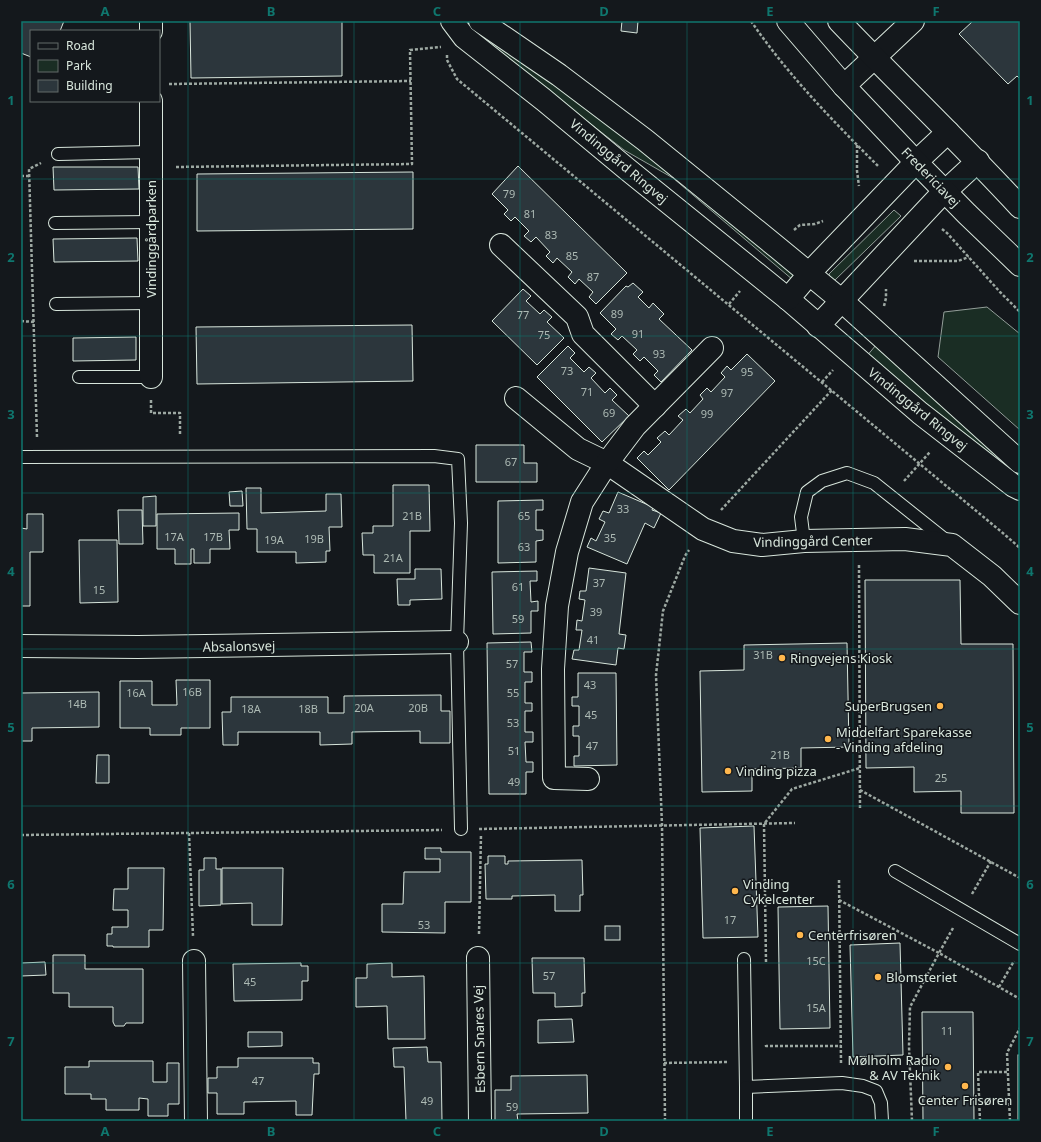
<svg xmlns="http://www.w3.org/2000/svg" width="1041" height="1142" font-family="'Noto Sans',sans-serif">
<style>
.green{fill:#1a2d24;stroke:#939e99}
.building{fill:#2c363c;stroke:#d8e6dc}
.lines{fill:none;stroke-linecap:round;stroke-linejoin:round}
.service-casing{stroke:#d8e6dc;stroke-width:14}
.minor-casing{stroke:#d8e6dc;stroke-width:24}
.tertiary-casing{stroke:#d8e6dc;stroke-width:24}
.primary-casing{stroke:#d8e6dc;stroke-width:24}
.path{stroke:#9da8a2;stroke-width:2.5;stroke-dasharray:3 2;stroke-linecap:butt}
.service{stroke:#14181c;stroke-width:12}
.minor{stroke:#14181c;stroke-width:22}
.tertiary{stroke:#14181c;stroke-width:22}
.primary{stroke:#14181c;stroke-width:22}
.grid{fill:none;stroke:#0f766e;stroke-width:1;stroke-opacity:0.55}
.poi-dot{fill:#ffb74d;stroke:#14181c;stroke-width:1.5}
.labels{text-anchor:middle;stroke-width:3;stroke-linejoin:round;paint-order:stroke}
.number-label{font-size:11px;fill:#adbab4}
.street-label{font-size:13px;fill:#d8e6dc;stroke:#14181c}
.poi-label{font-size:13px;fill:#d8e6dc;stroke:#14181c;text-anchor:start}
.neatline{fill:none;stroke:#0f766e;stroke-width:1.5}
.grid-label{font-size:13px;text-anchor:middle;font-weight:bold;fill:#0f766e}
</style>
<rect width="100%" height="100%" fill="#14181c"/>
<g class="green">
<polygon points="470,24 640,143 798,276 793,280 673,178 624,150 468,28"/>
<polygon points="894,210 901,216 835,280 831,280 829,274"/>
<polygon points="987,307 1020,334 1020,430 938,357 944,312"/>
<polygon points="876,345 1020,472 1020,476 1016,476 866,357"/>
</g>
<g class="building">
<polygon points="21,21 64,21 60,31 31,31 31,57 21,53"/>
<polygon points="190,21 342,21 342,76 191,78"/>
<polygon points="622,21 638,21 637,33 621,31"/>
<polygon points="973,21 1020,21 1020,79 1017,76 1008,84 959,34"/>
<polygon points="518,166 627,273 596,304 589,297 593,292 579,279 575,284 568,277 572,272 557,258 553,263 546,256 550,252 536,237 531,242 524,236 529,231 515,217 511,221 504,214 508,210 492,194"/>
<polygon points="53,167 138,167 139,189 54,190"/>
<polygon points="413,172 413,229 197,231 197,174"/>
<polygon points="137,238 138,261 54,262 53,239"/>
<polygon points="633,283 643,292 638,297 649,308 653,303 664,314 659,319 692,350 661,382 654,375 658,371 644,357 640,361 633,354 637,350 622,336 618,340 611,334 616,329 600,313 626,286 628,287"/>
<polygon points="523,289 531,296 526,301 540,314 544,310 552,317 547,322 564,338 537,365 492,321"/>
<polygon points="412,325 413,381 197,384 196,327"/>
<polygon points="136,337 136,360 73,361 73,338"/>
<polygon points="568,346 575,353 570,358 584,372 589,367 596,373 591,378 605,393 610,388 617,395 612,400 629,416 602,442 537,377"/>
<polygon points="747,354 775,381 669,490 637,458 644,451 648,455 661,442 657,438 665,431 669,435 683,420 678,416 686,409 690,413 703,399 700,395 707,388 711,392 725,377 721,373 727,366 731,370"/>
<polygon points="476,445 524,445 524,463 537,463 537,482 476,482"/>
<polygon points="393,485 429,485 430,531 410,531 410,573 374,573 374,555 363,555 362,533 373,533 373,526 393,526"/>
<polygon points="246,488 261,488 261,513 326,511 326,494 341,494 342,527 329,527 330,551 326,551 326,562 296,563 296,552 257,552 257,529 247,529"/>
<polygon points="242,491 243,506 230,506 229,492"/>
<polygon points="618,492 653,507 652,510 661,513 654,528 645,523 627,564 587,547 591,538 596,541 605,522 599,519 603,511 609,513"/>
<polygon points="156,496 156,526 143,526 143,497"/>
<polygon points="543,500 543,510 536,510 536,530 543,530 543,540 536,541 536,562 498,563 498,501"/>
<polygon points="118,510 142,510 143,544 119,544"/>
<polygon points="239,513 239,530 229,530 230,549 210,549 210,563 194,563 194,549 191,549 191,564 175,564 175,549 157,549 157,514"/>
<polygon points="27,514 43,514 43,552 30,552 30,606 21,606 21,528 27,529"/>
<polygon points="79,540 117,540 118,602 80,603"/>
<polygon points="589,568 626,573 619,634 626,635 624,649 618,648 616,665 572,659 574,650 579,650 582,630 576,630 577,620 582,621 585,600 579,599 580,591 586,591"/>
<polygon points="415,569 441,569 442,599 410,600 410,605 398,605 397,579 415,579"/>
<polygon points="537,571 537,581 530,581 531,602 538,601 538,611 531,611 531,633 493,634 492,572"/>
<polygon points="865,580 960,580 961,644 1013,644 1014,813 961,813 961,791 914,792 914,767 866,768"/>
<polygon points="531,642 532,652 524,652 524,672 532,672 532,682 525,682 525,703 532,703 532,711 525,711 525,732 533,732 533,742 525,742 526,762 533,762 533,772 526,772 526,794 489,794 487,643"/>
<polygon points="847,643 849,747 801,748 801,768 752,769 752,791 702,792 700,671 744,670 744,645"/>
<polygon points="578,673 616,673 617,765 574,766 574,756 579,756 579,736 573,736 573,726 579,726 579,706 572,706 572,697 578,697"/>
<polygon points="176,680 210,680 210,728 181,728 181,735 150,735 150,728 120,728 120,681 152,681 152,705 177,705"/>
<polygon points="99,692 99,727 32,728 32,741 21,741 21,693"/>
<polygon points="441,695 441,711 450,711 450,743 420,743 420,731 352,732 352,744 320,745 320,732 238,732 238,745 223,745 222,712 231,712 231,697 328,697 328,713 344,713 344,696"/>
<polygon points="97,755 109,755 109,783 96,783"/>
<polygon points="754,826 758,937 703,938 700,828"/>
<polygon points="425,848 441,848 441,852 471,852 471,902 445,902 445,933 382,932 382,904 403,904 404,872 440,872 440,859 425,859"/>
<polygon points="488,856 505,856 505,864 508,864 508,861 582,860 583,895 580,895 580,911 555,911 555,895 512,896 512,899 486,899 485,864 488,864"/>
<polygon points="204,858 216,858 216,869 221,869 221,905 199,906 199,870 204,870"/>
<polygon points="128,868 164,868 163,930 149,930 149,947 113,947 113,946 107,946 107,934 112,934 112,927 128,927 128,910 113,910 114,889 128,889"/>
<polygon points="222,868 283,868 282,925 252,925 252,903 222,904"/>
<polygon points="828,906 830,1028 780,1029 778,907"/>
<rect x="605" y="926" width="15" height="14"/>
<polygon points="900,943 903,1055 853,1057 850,945"/>
<polygon points="53,955 85,955 85,969 143,969 143,1023 126,1023 124,1026 115,1026 113,1022 113,1007 69,1007 69,993 53,993"/>
<polygon points="532,958 584,958 585,993 582,993 582,1006 555,1007 555,993 533,993"/>
<polygon points="45,962 46,975 21,976 21,963"/>
<polygon points="301,963 301,966 308,966 308,981 302,981 302,1000 234,1001 233,964"/>
<polygon points="392,963 392,977 424,976 425,1039 388,1039 387,1006 356,1007 356,978 367,978 367,964"/>
<polygon points="922,1012 973,1012 974,1121 923,1121"/>
<polygon points="572,1019 574,1042 538,1043 538,1020"/>
<polygon points="248,1032 282,1032 282,1046 248,1047"/>
<polygon points="427,1047 428,1062 441,1062 442,1121 406,1121 404,1067 394,1067 393,1048"/>
<rect x="1018" y="1055" width="2" height="66"/>
<polygon points="238,1058 313,1058 313,1063 319,1063 319,1074 314,1074 312,1115 296,1115 296,1101 244,1102 244,1114 217,1114 217,1093 208,1093 208,1078 217,1078 217,1067 238,1067"/>
<polygon points="89,1061 153,1061 153,1082 167,1082 167,1063 179,1063 179,1104 168,1104 168,1116 148,1116 148,1099 139,1098 139,1110 106,1110 106,1099 91,1099 91,1094 65,1094 65,1067 89,1067"/>
<polygon points="587,1075 588,1113 517,1114 518,1121 495,1121 495,1090 511,1090 511,1076"/>
</g>
<g class="lines">
<g class="service-casing">
<g id="service">
<polyline points="58,154 151,152"/>
<polyline points="55,223 151,222"/>
<polyline points="56,304 151,303"/>
<polyline points="79,377 151,377"/>
<polyline points="21,457 434,456 458,459 461,523 457,642 461,829"/>
<polyline points="804,541 801,517 807,492 822,481 847,473 874,483 948,542"/>
<polyline points="895,871 1020,944"/>
<polyline points="744,959 746,1087 842,1083 863,1086 876,1091 881,1103 882,1121"/>
<polyline points="746,1087 746,1121"/>
</g>
</g>
<g class="minor-casing">
<g id="minor">
<polyline points="151,21 151,31"/>
<polyline points="844,86 913,21"/>
<polyline points="151,101 151,377"/>
<polyline points="501,245 577,317 583,334 655,406"/>
<polyline points="516,398 578,449 607,463 703,529 733,541 762,545 804,541 905,539 952,545 992,576 1020,603"/>
<polyline points="21,646 138,647 457,642"/>
<polyline points="588,779 554,778 553,669 557,606 567,552 582,502 607,463 635,426 712,348"/>
<polyline points="478,958 480,1121"/>
<polyline points="194,961 196,1121"/>
</g>
</g>
<g class="tertiary-casing">
<g id="tertiary">
<polyline points="452,21 464,37 544,100 627,169 788,299 920,413 1014,486 1020,489"/>
<polyline points="480,21 559,75 645,140 778,248 841,300 1020,462"/>
<polyline points="788,299 816,266 916,162 948,132"/>
<polyline points="818,326 937,199 978,161"/>
</g>
</g>
<g class="primary-casing">
<g id="primary">
<polyline points="788,21 844,86 916,162 967,214 1020,265"/>
<path d="M839,21C899,84 961,143 1020,207"/>
</g>
</g>
<g class="path">
<path d="M751,21C787,74 833,121 878,166"/>
<polyline points="447,55 447,60 457,79 1004,534 1020,548"/>
<polyline points="169,84 411,81"/>
<polyline points="857,145 857,171 859,186"/>
<polyline points="176,167 412,164 410,50 441,47"/>
<polyline points="21,176 29,176"/>
<polyline points="942,229 947,233 1000,292 1020,312"/>
<polyline points="794,230 800,225 815,224 823,221"/>
<polyline points="914,261 958,261 969,257"/>
<polyline points="729,304 740,291"/>
<polyline points="884,306 886,298 886,289"/>
<polyline points="21,321 34,322"/>
<polyline points="822,382 833,370"/>
<polyline points="151,400 151,413 180,413 180,436"/>
<polyline points="37,437 29,169 41,163"/>
<polyline points="904,481 930,452"/>
<polyline points="721,510 832,390"/>
<polyline points="859,565 860,810"/>
<polyline points="860,790 1020,878"/>
<polyline points="479,829 795,823"/>
<polyline points="189,833 193,936"/>
<polyline points="21,835 442,830"/>
<polyline points="839,880 841,1063"/>
<polyline points="972,894 991,861"/>
<polyline points="839,900 939,953 910,1007 909,1046 912,1121"/>
<polyline points="953,928 939,953 1020,999"/>
<polyline points="479,934 481,834"/>
<polyline points="766,962 764,824 792,789 860,768"/>
<polyline points="999,987 1014,961"/>
<polyline points="766,1045 766,1046 841,1046"/>
<polyline points="664,1063 727,1062"/>
<polyline points="665,1121 662,825 656,675 663,611 685,556 689,550"/>
<polyline points="980,1121 978,1072 1008,1072"/>
<polyline points="1010,1121 1007,1053 1020,1028"/>
</g>
<use href="#service" class="service"/>
<use href="#minor" class="minor"/>
<use href="#tertiary" class="tertiary"/>
<use href="#primary" class="primary"/>
</g>
<path class="grid" d="M188,21V1121M354,21V1121M520,21V1121M687,21V1121M853,21V1121M21,179H1020M21,336H1020M21,493H1020M21,649H1020M21,806H1020M21,963H1020"/>
<g class="poi-dot">
<circle cx="782" cy="658" r="4"/>
<circle cx="940" cy="706" r="4"/>
<circle cx="828" cy="739" r="4"/>
<circle cx="728" cy="771" r="4"/>
<circle cx="735" cy="891" r="4"/>
<circle cx="800" cy="935" r="4"/>
<circle cx="878" cy="977" r="4"/>
<circle cx="948" cy="1067" r="4"/>
<circle cx="965" cy="1086" r="4"/>
</g>
<g class="labels">
<g class="number-label">
<text x="509" y="198">79</text>
<text x="530" y="218">81</text>
<text x="551" y="239">83</text>
<text x="572" y="260">85</text>
<text x="593" y="281">87</text>
<text x="617" y="318">89</text>
<text x="523" y="319">77</text>
<text x="638" y="338">91</text>
<text x="544" y="339">75</text>
<text x="659" y="358">93</text>
<text x="567" y="375">73</text>
<text x="747" y="376">95</text>
<text x="587" y="396">71</text>
<text x="727" y="397">97</text>
<text x="609" y="417">69</text>
<text x="707" y="418">99</text>
<text x="511" y="466">67</text>
<text x="623" y="513">33</text>
<text x="412" y="520">21B</text>
<text x="524" y="520">65</text>
<text x="174" y="541">17A</text>
<text x="213" y="541">17B</text>
<text x="610" y="542">35</text>
<text x="314" y="543">19B</text>
<text x="274" y="544">19A</text>
<text x="524" y="551">63</text>
<text x="393" y="562">21A</text>
<text x="599" y="587">37</text>
<text x="518" y="591">61</text>
<text x="99" y="594">15</text>
<text x="596" y="616">39</text>
<text x="518" y="623">59</text>
<text x="593" y="644">41</text>
<text x="763" y="659">31B</text>
<text x="512" y="668">57</text>
<text x="590" y="689">43</text>
<text x="192" y="696">16B</text>
<text x="136" y="697">16A</text>
<text x="513" y="697">55</text>
<text x="77" y="708">14B</text>
<text x="364" y="712">20A</text>
<text x="418" y="712">20B</text>
<text x="251" y="713">18A</text>
<text x="308" y="713">18B</text>
<text x="591" y="719">45</text>
<text x="513" y="727">53</text>
<text x="592" y="750">47</text>
<text x="514" y="755">51</text>
<text x="780" y="759">21B</text>
<text x="941" y="782">25</text>
<text x="514" y="786">49</text>
<text x="730" y="924">17</text>
<text x="424" y="929">53</text>
<text x="816" y="965">15C</text>
<text x="549" y="980">57</text>
<text x="250" y="986">45</text>
<text x="816" y="1012">15A</text>
<text x="947" y="1035">11</text>
<text x="258" y="1085">47</text>
<text x="427" y="1105">49</text>
<text x="512" y="1111">59</text>
</g>
<g class="street-label">
<text transform="translate(619 161) rotate(40)" y="5">Vindinggård Ringvej</text>
<text transform="translate(931 177) rotate(46)" y="5">Fredericiavej</text>
<text transform="translate(151 239) rotate(-90)" y="5">Vindinggårdparken</text>
<text transform="translate(918 409) rotate(39)" y="5">Vindinggård Ringvej</text>
<text transform="translate(813 541) rotate(-1)" y="5">Vindinggård Center</text>
<text transform="translate(239 646) rotate(-1)" y="5">Absalonsvej</text>
<text transform="translate(479 1039) rotate(-91)" y="5">Esbern Snares Vej</text>
</g>
<g class="poi-label">
<text x="790" y="663">Ringvejens Kiosk</text>
<text x="932" y="711" text-anchor="end">SuperBrugsen</text>
<text x="836" y="737">Middelfart Sparekasse<tspan x="836" dy="15">- Vinding afdeling</tspan></text>
<text x="736" y="776">Vinding pizza</text>
<text x="743" y="889">Vinding<tspan x="743" dy="15">Cykelcenter</tspan></text>
<text x="808" y="940">Centerfrisøren</text>
<text x="886" y="982">Blomsteriet</text>
<text x="940" y="1065" text-anchor="end">Mølholm Radio<tspan x="940" dy="15">&amp; AV Teknik</tspan></text>
<text x="965" y="1105" text-anchor="middle">Center Frisøren</text>
</g>
</g>
<rect width="1041" height="1142" fill="none" stroke="#14181c" stroke-width="44"/>
<rect x="30" y="30" width="130" height="72" fill="#14181c" stroke="#626a69"/>
<rect x="38" y="43" width="20" height="6" fill="#14181c" stroke="#626a69"/>
<text x="66" y="50" font-size="12" fill="#d8e6dc">Road</text>
<rect x="38" y="60" width="20" height="12" fill="#1a2d24" stroke="#626a69"/>
<text x="66" y="70" font-size="12" fill="#d8e6dc">Park</text>
<rect x="38" y="80" width="20" height="12" fill="#2c363c" stroke="#626a69"/>
<text x="66" y="90" font-size="12" fill="#d8e6dc">Building</text>
<rect x="22" y="22" width="997" height="1098" class="neatline"/>
<g class="grid-label">
<text x="105" y="16">A</text>
<text x="271" y="16">B</text>
<text x="437" y="16">C</text>
<text x="604" y="16">D</text>
<text x="770" y="16">E</text>
<text x="936" y="16">F</text>
<text x="11" y="105">1</text>
<text x="1030" y="105">1</text>
<text x="11" y="262">2</text>
<text x="1030" y="262">2</text>
<text x="11" y="419">3</text>
<text x="1030" y="419">3</text>
<text x="11" y="576">4</text>
<text x="1030" y="576">4</text>
<text x="11" y="732">5</text>
<text x="1030" y="732">5</text>
<text x="11" y="889">6</text>
<text x="1030" y="889">6</text>
<text x="11" y="1046">7</text>
<text x="1030" y="1046">7</text>
<text x="105" y="1136">A</text>
<text x="271" y="1136">B</text>
<text x="437" y="1136">C</text>
<text x="604" y="1136">D</text>
<text x="770" y="1136">E</text>
<text x="936" y="1136">F</text>
</g>
</svg>
